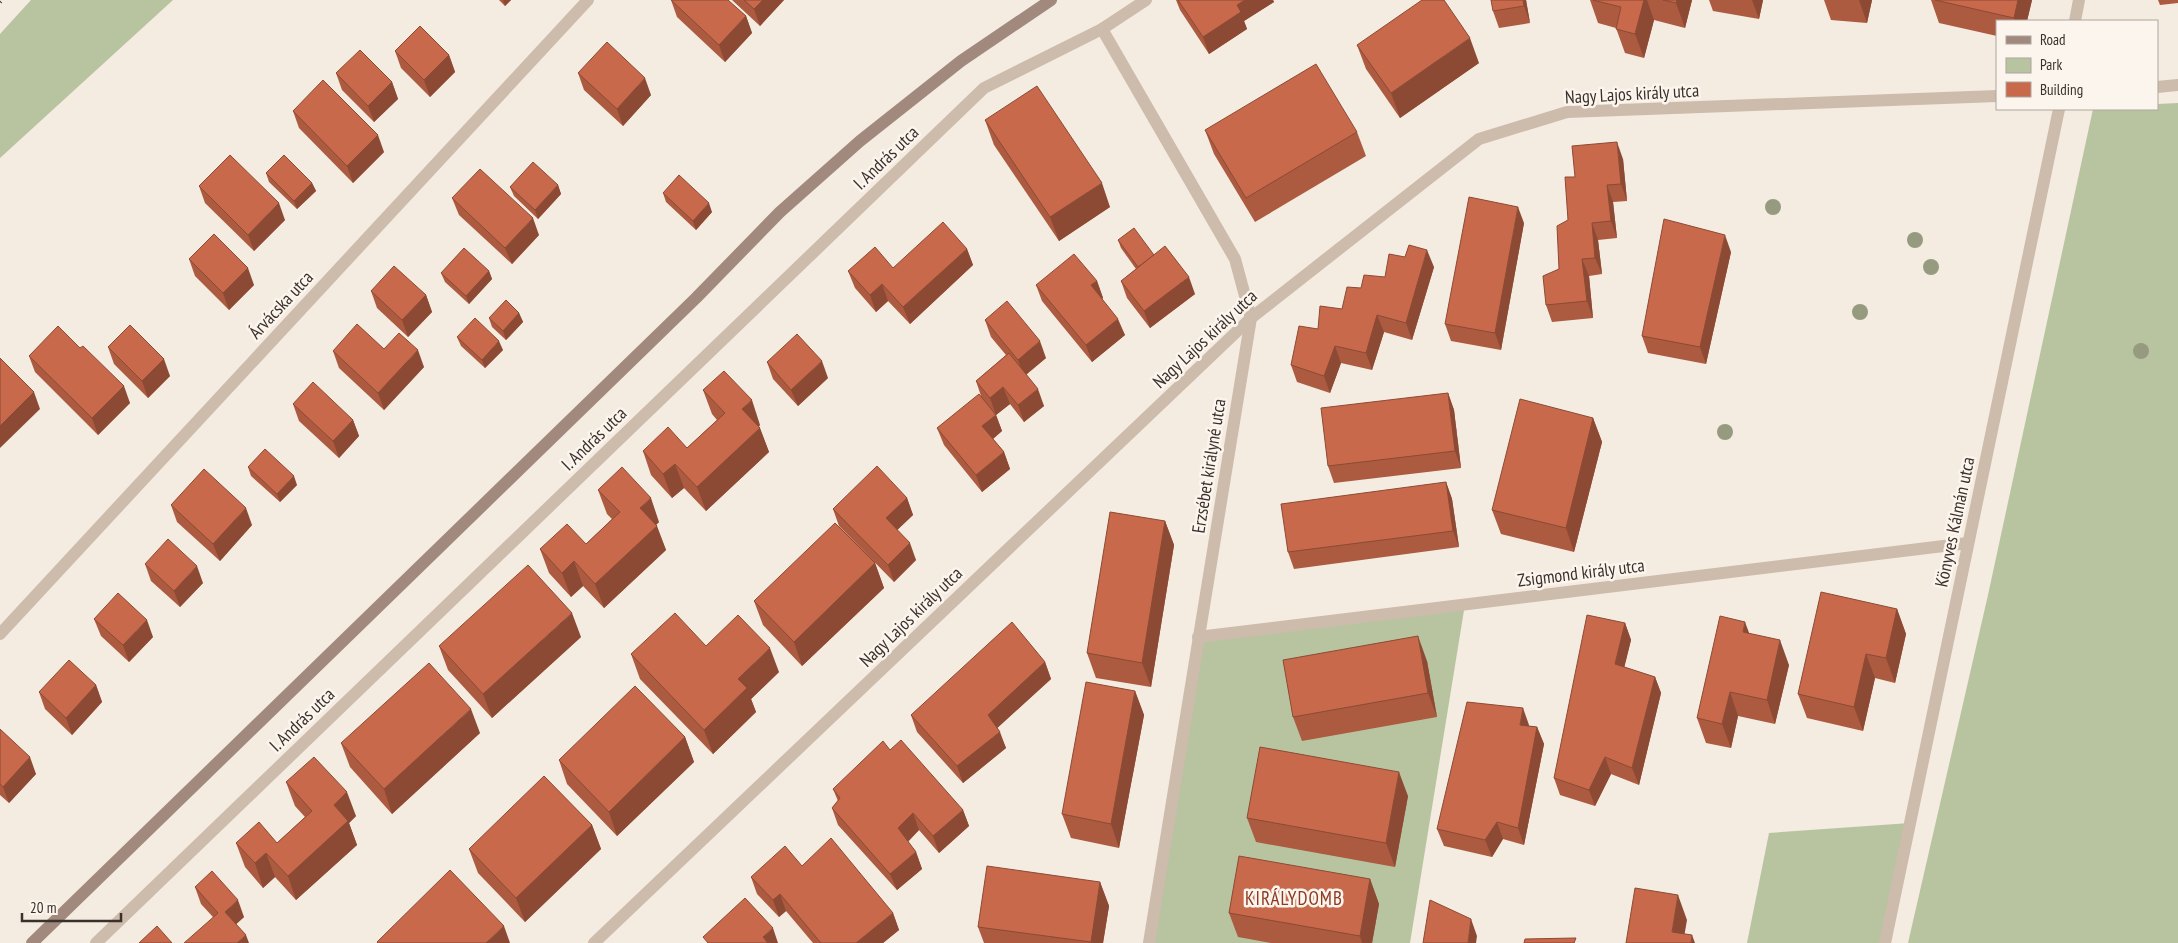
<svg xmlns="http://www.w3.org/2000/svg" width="2178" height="943" font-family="'PT Sans Narrow',sans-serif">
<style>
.green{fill:#b8c4a0}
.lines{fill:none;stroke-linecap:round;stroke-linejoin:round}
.street{stroke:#cdbbac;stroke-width:12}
.secondary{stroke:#a18a7d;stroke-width:12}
.rail{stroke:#3b302b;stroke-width:4;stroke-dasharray:1 4;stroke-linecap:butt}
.tree{fill:#969b7f}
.wall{fill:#ac5a40}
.shaded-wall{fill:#8c4a34}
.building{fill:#c8694b;stroke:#8c4a34}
.labels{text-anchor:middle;stroke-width:5;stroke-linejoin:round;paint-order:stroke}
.street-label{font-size:18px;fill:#3b302b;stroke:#fbf5ee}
.neighbourhood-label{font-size:19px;letter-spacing:1px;fill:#8c3b22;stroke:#fbf5ee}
</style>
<rect width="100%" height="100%" fill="#f4ebe1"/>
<g class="green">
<polygon points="31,0 173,0 0,158 0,34"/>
<polygon points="2178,103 2178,943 1908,943 1988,595 2093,109 2157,109 2157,104"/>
<polygon points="1465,604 1410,943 1149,943 1198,637"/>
<polygon points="1910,823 1885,943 1747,943 1769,833"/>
</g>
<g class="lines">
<g class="street">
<polyline points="2075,21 2079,0"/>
<polyline points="1102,29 1235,259 1251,318 1149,943"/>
<polyline points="2157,87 2178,85"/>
<polyline points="0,634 588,0"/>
<polyline points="1198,637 1968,543"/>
<polyline points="96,943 984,88 1102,29 1146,0"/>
<polyline points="594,943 1251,318 1479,139 1567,112 1997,96"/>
<polyline points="1885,943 2059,109"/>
</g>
<polyline class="secondary" points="32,943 696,298 780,212 860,141 961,61 1051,0"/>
<polyline class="rail" points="0,2 2,0"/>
</g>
<g class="tree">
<circle cx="1773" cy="207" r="8"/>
<circle cx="1915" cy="240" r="8"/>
<circle cx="1931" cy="267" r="8"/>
<circle cx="1860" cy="312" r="8"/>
<circle cx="2141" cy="351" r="8"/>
<circle cx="1725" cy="432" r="8"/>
</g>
<g class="wall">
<polygon points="499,0 511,0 505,6"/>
<polygon points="671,0 746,16 752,33 725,62 677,17"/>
<polygon points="732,0 784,0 760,26"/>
<polygon points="1176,0 1273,0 1274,2 1244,21 1247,29 1209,54 1180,10"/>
<polygon points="1526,0 1530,23 1499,28 1493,11"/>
<polygon points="1590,0 1692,0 1685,28 1654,20 1644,58 1625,53 1616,28 1598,23"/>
<polygon points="1709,0 1763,0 1759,19 1713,11"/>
<polygon points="1824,0 1872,0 1867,23 1831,20"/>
<polygon points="1931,0 2032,0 2027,21 1997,21 1997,36 1939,23"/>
<polygon points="2158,0 2178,0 2178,3 2160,5"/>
<polygon points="1357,45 1479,63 1400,118 1366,69"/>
<polygon points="395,51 449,55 455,72 430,97 401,68"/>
<polygon points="336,73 392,82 398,99 374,122 342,90"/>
<polygon points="578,73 651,95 623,126 584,90"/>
<polygon points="293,111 384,152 353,183 299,128"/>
<polygon points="985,120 1110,207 1059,241 994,145"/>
<polygon points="1205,130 1357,132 1366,156 1255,222 1214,154"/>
<polygon points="1623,159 1627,201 1613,202 1617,238 1598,240 1602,274 1589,276 1593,318 1552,322 1546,305 1559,269 1568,220 1575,177"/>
<polygon points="266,173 312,183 316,191 297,209 269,182"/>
<polygon points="558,185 561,194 538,219 514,196 510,187"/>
<polygon points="199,186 285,220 254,251 205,203"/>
<polygon points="663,193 712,212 696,230 666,202"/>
<polygon points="452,198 539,235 512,264 459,215"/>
<polygon points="1524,223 1501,350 1451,341 1445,324"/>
<polygon points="1118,240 1154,255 1195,294 1150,328 1127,298 1121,281 1136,269 1121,248"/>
<polygon points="967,249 973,265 910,324 888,301 876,312 855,288 848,271 893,268"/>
<polygon points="1731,252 1706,364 1648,353 1642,336"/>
<polygon points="189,259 254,285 229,310 195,276"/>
<polygon points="1434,267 1412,340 1384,332 1372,370 1341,363 1330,393 1297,382 1291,365 1318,329 1342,309 1361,288 1385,277"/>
<polygon points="489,271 492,279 469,304 445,282 441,273"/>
<polygon points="1097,281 1103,298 1102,299 1125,335 1092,362 1042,301 1036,285"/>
<polygon points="371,291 426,295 432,312 408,337 377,308"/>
<polygon points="519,313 523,322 506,340 492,327 489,318"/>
<polygon points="985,320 1046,358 1026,375 1044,406 1024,422 1010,404 996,415 1002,431 993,439 1004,452 1010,469 982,492 944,445 937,428 981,396 976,381 1006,355 991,337"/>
<polygon points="457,337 503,350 485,368 461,346"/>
<polygon points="108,347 170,376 148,398 114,364"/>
<polygon points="80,348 130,403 98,435 35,372 29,356"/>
<polygon points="384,349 424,367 384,410 339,368 333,351"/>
<polygon points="767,362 828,378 798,406 773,379"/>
<polygon points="703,390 760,425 759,426 769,452 706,511 684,488 672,498 651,475 643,451 687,448 717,420 712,414"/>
<polygon points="1448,393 1454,410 1461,468 1334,483 1328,466"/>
<polygon points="293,404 353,420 359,436 339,458 299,421"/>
<polygon points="1593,418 1602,442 1574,552 1501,534 1492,510"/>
<polygon points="248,467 297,485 280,502 251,476"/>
<polygon points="1446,482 1452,499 1459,547 1294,569 1288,552"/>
<polygon points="598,490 659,522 656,525 666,550 604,608 583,586 571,597 549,573 540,549 586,544 612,519 607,514"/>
<polygon points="907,498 913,515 897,530 916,560 894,582 839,526 833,509"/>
<polygon points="171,505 252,525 220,561 177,522"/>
<polygon points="1165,521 1174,545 1151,687 1096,678 1087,653"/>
<polygon points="875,563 884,588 802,666 763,625 754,601"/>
<polygon points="145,564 203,583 180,607 151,581"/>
<polygon points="1897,609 1906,634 1895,683 1875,678 1863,731 1807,718 1798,694"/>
<polygon points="94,619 153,637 129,662 101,636"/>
<polygon points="1625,623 1631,640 1624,667 1655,677 1661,693 1639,785 1611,774 1595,806 1560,795 1554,778"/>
<polygon points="1749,633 1789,665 1775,724 1738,716 1731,748 1706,743 1697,718"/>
<polygon points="581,637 492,718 448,670 439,646"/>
<polygon points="706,646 779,672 751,699 756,712 713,754 640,679 631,654"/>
<polygon points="1427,661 1437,717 1302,741 1293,717"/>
<polygon points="1045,662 1051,679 997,728 1006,748 963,783 917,732 911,715"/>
<polygon points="96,685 102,702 72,735 45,709 39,692"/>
<polygon points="1135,691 1144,715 1119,848 1071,838 1062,814"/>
<polygon points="1529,725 1529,726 1537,727 1544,744 1524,845 1503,839 1492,857 1444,846 1437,829"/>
<polygon points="0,729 36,774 9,803 0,795"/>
<polygon points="480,733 392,814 350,767 341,743"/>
<polygon points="685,737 694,762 617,836 567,784 559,760"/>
<polygon points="890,750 963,810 969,826 939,853 919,830 908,842 916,852 922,869 897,890 838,825 832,808 838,801 833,789"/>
<polygon points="286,782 356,816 349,823 357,845 296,900 275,877 263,888 245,867 236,843 277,843 305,817 295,806"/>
<polygon points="1408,796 1395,867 1256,842 1247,818"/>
<polygon points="592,825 601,849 525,922 478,873 469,849"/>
<polygon points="802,866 893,913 899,930 883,943 813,943 786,911 779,917 757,894 751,877"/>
<polygon points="1370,879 1379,904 1372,943 1271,943 1238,937 1229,913"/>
<polygon points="1100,882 1109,906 1103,943 984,943 978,927"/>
<polygon points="195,887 244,917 236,924 213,917 201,904"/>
</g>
<g class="shaded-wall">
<polygon points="503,0 511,0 505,6"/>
<polygon points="763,0 784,0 760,26 754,9"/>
<polygon points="1245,0 1273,0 1274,2 1244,21 1247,29 1209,54 1203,37 1237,5"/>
<polygon points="1523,0 1526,0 1530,23 1524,6"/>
<polygon points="1644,0 1647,0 1654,20 1644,58 1635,34"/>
<polygon points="1677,0 1692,0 1685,28 1676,3"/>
<polygon points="1752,0 1763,0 1759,19"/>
<polygon points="1859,0 1872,0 1867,23"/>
<polygon points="2018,0 2032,0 2027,21 2015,21 2014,18"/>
<polygon points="746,16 752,33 725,62 719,45"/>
<polygon points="1470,38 1479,63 1400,118 1391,93"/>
<polygon points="449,55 455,72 430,97 424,80"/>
<polygon points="645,78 651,95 623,126 617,109"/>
<polygon points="392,82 398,99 374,122 368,106"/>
<polygon points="378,135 384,152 353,183 347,166"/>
<polygon points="1617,142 1623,159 1627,201 1621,184"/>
<polygon points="312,183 316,191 297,209 294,201"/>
<polygon points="1102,183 1110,207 1059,241 1050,217"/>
<polygon points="558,185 561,194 538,219 535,210"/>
<polygon points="1607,185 1613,202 1617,238 1611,221"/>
<polygon points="279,203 285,220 254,251 248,235"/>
<polygon points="709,203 712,212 696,230 693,221"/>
<polygon points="1518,207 1524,223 1501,350 1495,333"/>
<polygon points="533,218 539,235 512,264 505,248"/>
<polygon points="1592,223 1598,240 1602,274 1595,258"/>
<polygon points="1725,235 1731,252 1706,364 1700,347"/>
<polygon points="967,249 973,265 910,324 903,307"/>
<polygon points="1427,250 1434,267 1412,340 1406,323"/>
<polygon points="1582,259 1589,276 1593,318 1587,301"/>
<polygon points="248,268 254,285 229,310 223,293"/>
<polygon points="489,271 492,279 469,304 466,296"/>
<polygon points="1189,277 1195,294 1150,328 1144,311"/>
<polygon points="1097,281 1103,298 1097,302 1091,285"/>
<polygon points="882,284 888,301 876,312 870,295"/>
<polygon points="426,295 432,312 408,337 402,320"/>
<polygon points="519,313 523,322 506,340 503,331"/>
<polygon points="1377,315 1384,332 1372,370 1366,353"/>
<polygon points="1118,319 1125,335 1092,362 1086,345"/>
<polygon points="499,341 503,350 485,368 482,360"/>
<polygon points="1040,341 1046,358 1024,376 1018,360"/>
<polygon points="1335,346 1341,363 1330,393 1324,376"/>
<polygon points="418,350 424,367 384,410 378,393"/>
<polygon points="164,359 170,376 148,398 142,381"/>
<polygon points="822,361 828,378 798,406 791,390"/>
<polygon points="124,386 130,403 98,435 92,418"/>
<polygon points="1003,387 1010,404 996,415 1002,431 988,443 982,426 996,415 990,398"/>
<polygon points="1038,389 1044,406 1024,422 1018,405"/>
<polygon points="34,392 40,409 0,448 0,426"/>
<polygon points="1448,393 1454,410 1461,468 1455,451"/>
<polygon points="752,400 760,425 751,433 742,409"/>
<polygon points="1593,418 1602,442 1574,552 1566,528"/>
<polygon points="353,420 359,436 339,458 333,441"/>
<polygon points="760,428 769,452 706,511 697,487"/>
<polygon points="1004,452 1010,469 982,492 976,475"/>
<polygon points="675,464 684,488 672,498 663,474"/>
<polygon points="294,476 297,485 280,502 277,494"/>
<polygon points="1446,482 1452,499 1459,547 1453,531"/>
<polygon points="651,498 659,522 648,532 640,508"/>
<polygon points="907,498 913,515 892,535 886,518"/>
<polygon points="246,508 252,525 220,561 213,544"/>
<polygon points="1165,521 1174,545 1151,687 1142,663"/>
<polygon points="657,526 666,550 604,608 595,584"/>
<polygon points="910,543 916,560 894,582 888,565"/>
<polygon points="574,561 583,586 571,597 562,573"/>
<polygon points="875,563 884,588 802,666 794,642"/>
<polygon points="197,566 203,583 180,607 174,591"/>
<polygon points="1897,609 1906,634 1895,683 1886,658"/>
<polygon points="572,613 581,637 492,718 483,694"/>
<polygon points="147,620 153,637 129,662 123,645"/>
<polygon points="1745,622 1754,646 1743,632"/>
<polygon points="1625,623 1631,640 1621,681 1615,664"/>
<polygon points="1418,636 1427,661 1437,717 1428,693"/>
<polygon points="1780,640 1789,665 1775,724 1767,700"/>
<polygon points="770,648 779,672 751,699 756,712 713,754 704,730 738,679"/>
<polygon points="1866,654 1875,678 1863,731 1854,707"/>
<polygon points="1045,662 1051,679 994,731 988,715"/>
<polygon points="1655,677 1661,693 1639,785 1632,768"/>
<polygon points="96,685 102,702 72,735 66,718"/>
<polygon points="1135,691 1144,715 1119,848 1111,824"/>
<polygon points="1730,692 1738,716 1731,748 1722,724"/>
<polygon points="1523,708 1529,725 1526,742 1520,725"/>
<polygon points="471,709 480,733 392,814 384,789"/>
<polygon points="1537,727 1544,744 1524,845 1518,828"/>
<polygon points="1000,732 1006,748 963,783 957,766"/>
<polygon points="685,737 694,762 617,836 609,812"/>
<polygon points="30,757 36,774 9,803 3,787"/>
<polygon points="1605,757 1611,774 1595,806 1589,790"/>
<polygon points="1399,772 1408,796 1395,867 1386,843"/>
<polygon points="347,792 356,816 349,823 357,845 296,900 288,876 334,805"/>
<polygon points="963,810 969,826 939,853 933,836"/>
<polygon points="913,813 919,830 904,845 898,828"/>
<polygon points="1497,822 1503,839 1492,857 1485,840"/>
<polygon points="592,825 601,849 525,922 516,898"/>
<polygon points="916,852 922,869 897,890 890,874"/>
<polygon points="266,853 275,877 263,888 255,863"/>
<polygon points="1370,879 1379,904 1372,943 1362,943 1360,936"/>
<polygon points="1100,882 1109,906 1103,943 1091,943"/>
<polygon points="780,894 786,911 779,917 773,900"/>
<polygon points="1678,895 1687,920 1683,943 1672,932"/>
<polygon points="238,900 244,917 231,929 225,912"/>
<polygon points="893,913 899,930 883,943 856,943"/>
<polygon points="1471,919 1477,936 1476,943 1468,943"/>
<polygon points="504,926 510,943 486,943"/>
<polygon points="773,928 778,943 765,943 763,937"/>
<polygon points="246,935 249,943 237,943"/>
<polygon points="1692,935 1695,943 1691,943"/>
</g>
<g class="building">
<polygon points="671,0 728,0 746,16 719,45"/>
<polygon points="744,0 763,0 754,9"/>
<polygon points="1178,0 1245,0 1237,5 1241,12 1203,37"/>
<polygon points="1422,0 1444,0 1470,38 1391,93 1357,45"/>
<polygon points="1491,0 1523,0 1524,6 1493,11"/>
<polygon points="1593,0 1644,0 1635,34 1616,29 1621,7"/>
<polygon points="1663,0 1677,0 1676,3"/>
<polygon points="1935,0 2018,0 2014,18"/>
<polygon points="420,26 449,55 424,80 395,51"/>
<polygon points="607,42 645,78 617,109 578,73"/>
<polygon points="360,50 392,82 368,106 336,73"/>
<polygon points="1316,64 1357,132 1246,198 1205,130"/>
<polygon points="323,80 378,135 347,166 293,111"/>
<polygon points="1037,86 1102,183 1050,217 985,120"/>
<polygon points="1617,142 1621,184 1607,185 1611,221 1592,223 1595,258 1582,259 1587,301 1546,305 1543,276 1559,269 1557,226 1568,220 1565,177 1575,177 1572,146"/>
<polygon points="230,155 279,203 248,235 199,186"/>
<polygon points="284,155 312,183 294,201 266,173"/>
<polygon points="533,162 558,185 535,210 510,187"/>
<polygon points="480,169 533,218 505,248 452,198"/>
<polygon points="679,175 709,203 693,221 663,193"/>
<polygon points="1469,197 1518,207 1495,333 1445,324"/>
<polygon points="1664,219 1725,235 1700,347 1642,336"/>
<polygon points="943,222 967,249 903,307 882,284 870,295 848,271 875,247 893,268"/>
<polygon points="1134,228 1154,255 1138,267 1118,240"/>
<polygon points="214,234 248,268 223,293 189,259"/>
<polygon points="1409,245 1427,250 1406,323 1377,315 1366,353 1335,346 1324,376 1291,365 1299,326 1318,329 1320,306 1342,309 1347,287 1361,288 1364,275 1385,277 1389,254 1405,257"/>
<polygon points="1165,246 1189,277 1144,311 1121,281"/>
<polygon points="464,248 489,271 466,296 441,273"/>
<polygon points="1074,254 1097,281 1091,285 1118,319 1086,345 1036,285"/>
<polygon points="394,266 426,295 402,320 371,291"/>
<polygon points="506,300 519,313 503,331 489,318"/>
<polygon points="1007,301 1040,341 1018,360 985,320"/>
<polygon points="475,318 499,341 482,360 457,337"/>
<polygon points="357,324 384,349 399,333 418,350 378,393 333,351"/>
<polygon points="130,325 164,359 142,381 108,347"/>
<polygon points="58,326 80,348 83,346 124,386 92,418 29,356"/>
<polygon points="797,334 822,361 791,390 767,362"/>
<polygon points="1009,353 1038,389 1018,405 1003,387 990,398 976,381"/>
<polygon points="0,358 34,392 0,426"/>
<polygon points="724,371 752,400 742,409 760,428 697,487 675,464 663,474 643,451 668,427 687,448 725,413 703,390"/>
<polygon points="313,382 353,420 333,441 293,404"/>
<polygon points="1448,393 1455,451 1328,466 1321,408"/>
<polygon points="979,394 996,415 982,426 1004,452 976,475 937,428"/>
<polygon points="1520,399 1593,418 1566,528 1492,510"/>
<polygon points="265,449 294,476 277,494 248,467"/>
<polygon points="877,466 907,498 886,518 910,543 888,565 833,509"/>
<polygon points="622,467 651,498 640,508 657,526 595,584 574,561 562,573 540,549 567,524 586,544 620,512 598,490"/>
<polygon points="204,469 246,508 213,544 171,505"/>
<polygon points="1446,482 1453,531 1288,552 1281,504"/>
<polygon points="1110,512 1165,521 1142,663 1087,653"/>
<polygon points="835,523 875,563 794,642 754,601"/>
<polygon points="168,539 197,566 174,591 145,564"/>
<polygon points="528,565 572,613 483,694 439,646"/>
<polygon points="1821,592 1897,609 1886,658 1866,654 1854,707 1798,694"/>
<polygon points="118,593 147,620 123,645 94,619"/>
<polygon points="675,613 706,646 738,615 770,648 738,679 747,688 704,730 631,654"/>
<polygon points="1587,615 1625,623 1615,664 1655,677 1632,768 1605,757 1589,790 1554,778"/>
<polygon points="1720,616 1745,622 1743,632 1780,640 1767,700 1730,692 1722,724 1697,718"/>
<polygon points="1012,622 1045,662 988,715 1000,732 957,766 911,715"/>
<polygon points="1418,636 1428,693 1293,717 1283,660"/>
<polygon points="69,660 96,685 66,718 39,692"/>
<polygon points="429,663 471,709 384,789 341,743"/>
<polygon points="1086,682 1135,691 1111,824 1062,814"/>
<polygon points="635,686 685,737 609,812 559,760"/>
<polygon points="1467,702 1523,708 1520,725 1537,727 1518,828 1497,822 1485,840 1437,829"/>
<polygon points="0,729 30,757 3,787 0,784"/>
<polygon points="901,740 963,810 933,836 913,813 898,828 916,852 890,874 832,808 840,798 833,789 883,741 890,750"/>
<polygon points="1260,747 1399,772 1386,843 1247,818"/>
<polygon points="314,757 347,792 334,805 348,821 288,876 266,853 255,863 236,843 259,822 277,843 312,811 286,782"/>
<polygon points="544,776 592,825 516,898 469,849"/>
<polygon points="831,838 893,913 856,943 821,943 780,894 773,900 751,877 785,846 802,866"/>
<polygon points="1239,856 1370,879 1360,936 1229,913"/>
<polygon points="987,866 1100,882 1091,942 978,927"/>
<polygon points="450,870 504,926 486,943 378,943 377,942"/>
<polygon points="212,871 238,900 225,912 246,935 237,943 184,943 218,913 195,887"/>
<polygon points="1635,888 1678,895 1672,932 1692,935 1691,943 1626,943"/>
<polygon points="745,898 773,928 763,937 768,943 708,943 703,937"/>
<polygon points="1430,900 1471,919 1468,943 1423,943"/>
<polygon points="157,926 172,943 139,943"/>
<polygon points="1576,938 1574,943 1524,943 1525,939"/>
</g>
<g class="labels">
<g class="street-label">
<text transform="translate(1632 94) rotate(-3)" y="6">Nagy Lajos király utca</text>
<text transform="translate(886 158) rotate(-44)" y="6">I. András utca</text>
<text transform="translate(281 305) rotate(-47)" y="6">Árvácska utca</text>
<text transform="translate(1205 339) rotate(-43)" y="6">Nagy Lajos király utca</text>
<text transform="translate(594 439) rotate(-44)" y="6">I. András utca</text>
<text transform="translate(1209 466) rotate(-81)" y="6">Erzsébet királyné utca</text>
<text transform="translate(1955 522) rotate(-78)" y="6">Könyves Kálmán utca</text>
<text transform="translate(1581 573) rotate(-7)" y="6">Zsigmond király utca</text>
<text transform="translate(911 617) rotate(-44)" y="6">Nagy Lajos király utca</text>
<text transform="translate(302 720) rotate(-44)" y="6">I. András utca</text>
</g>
<g class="neighbourhood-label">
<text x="1294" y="905">KIRÁLYDOMB</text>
</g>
</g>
<rect x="1996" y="20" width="162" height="90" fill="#fbf5ee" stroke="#aea6a0"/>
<rect x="2006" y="36" width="25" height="8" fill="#a18a7d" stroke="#aea6a0"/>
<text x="2040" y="45" font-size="15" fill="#3b302b">Road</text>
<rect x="2006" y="58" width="25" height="15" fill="#b8c4a0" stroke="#aea6a0"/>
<text x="2040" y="70" font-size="15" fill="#3b302b">Park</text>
<rect x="2006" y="82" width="25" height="15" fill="#c8694b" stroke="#aea6a0"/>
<text x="2040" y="95" font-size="15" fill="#3b302b">Building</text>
<path d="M22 913v8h99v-8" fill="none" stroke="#3b302b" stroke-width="2.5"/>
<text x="30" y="913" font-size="15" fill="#3b302b" stroke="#fbf5ee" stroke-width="4" paint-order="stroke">20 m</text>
</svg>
